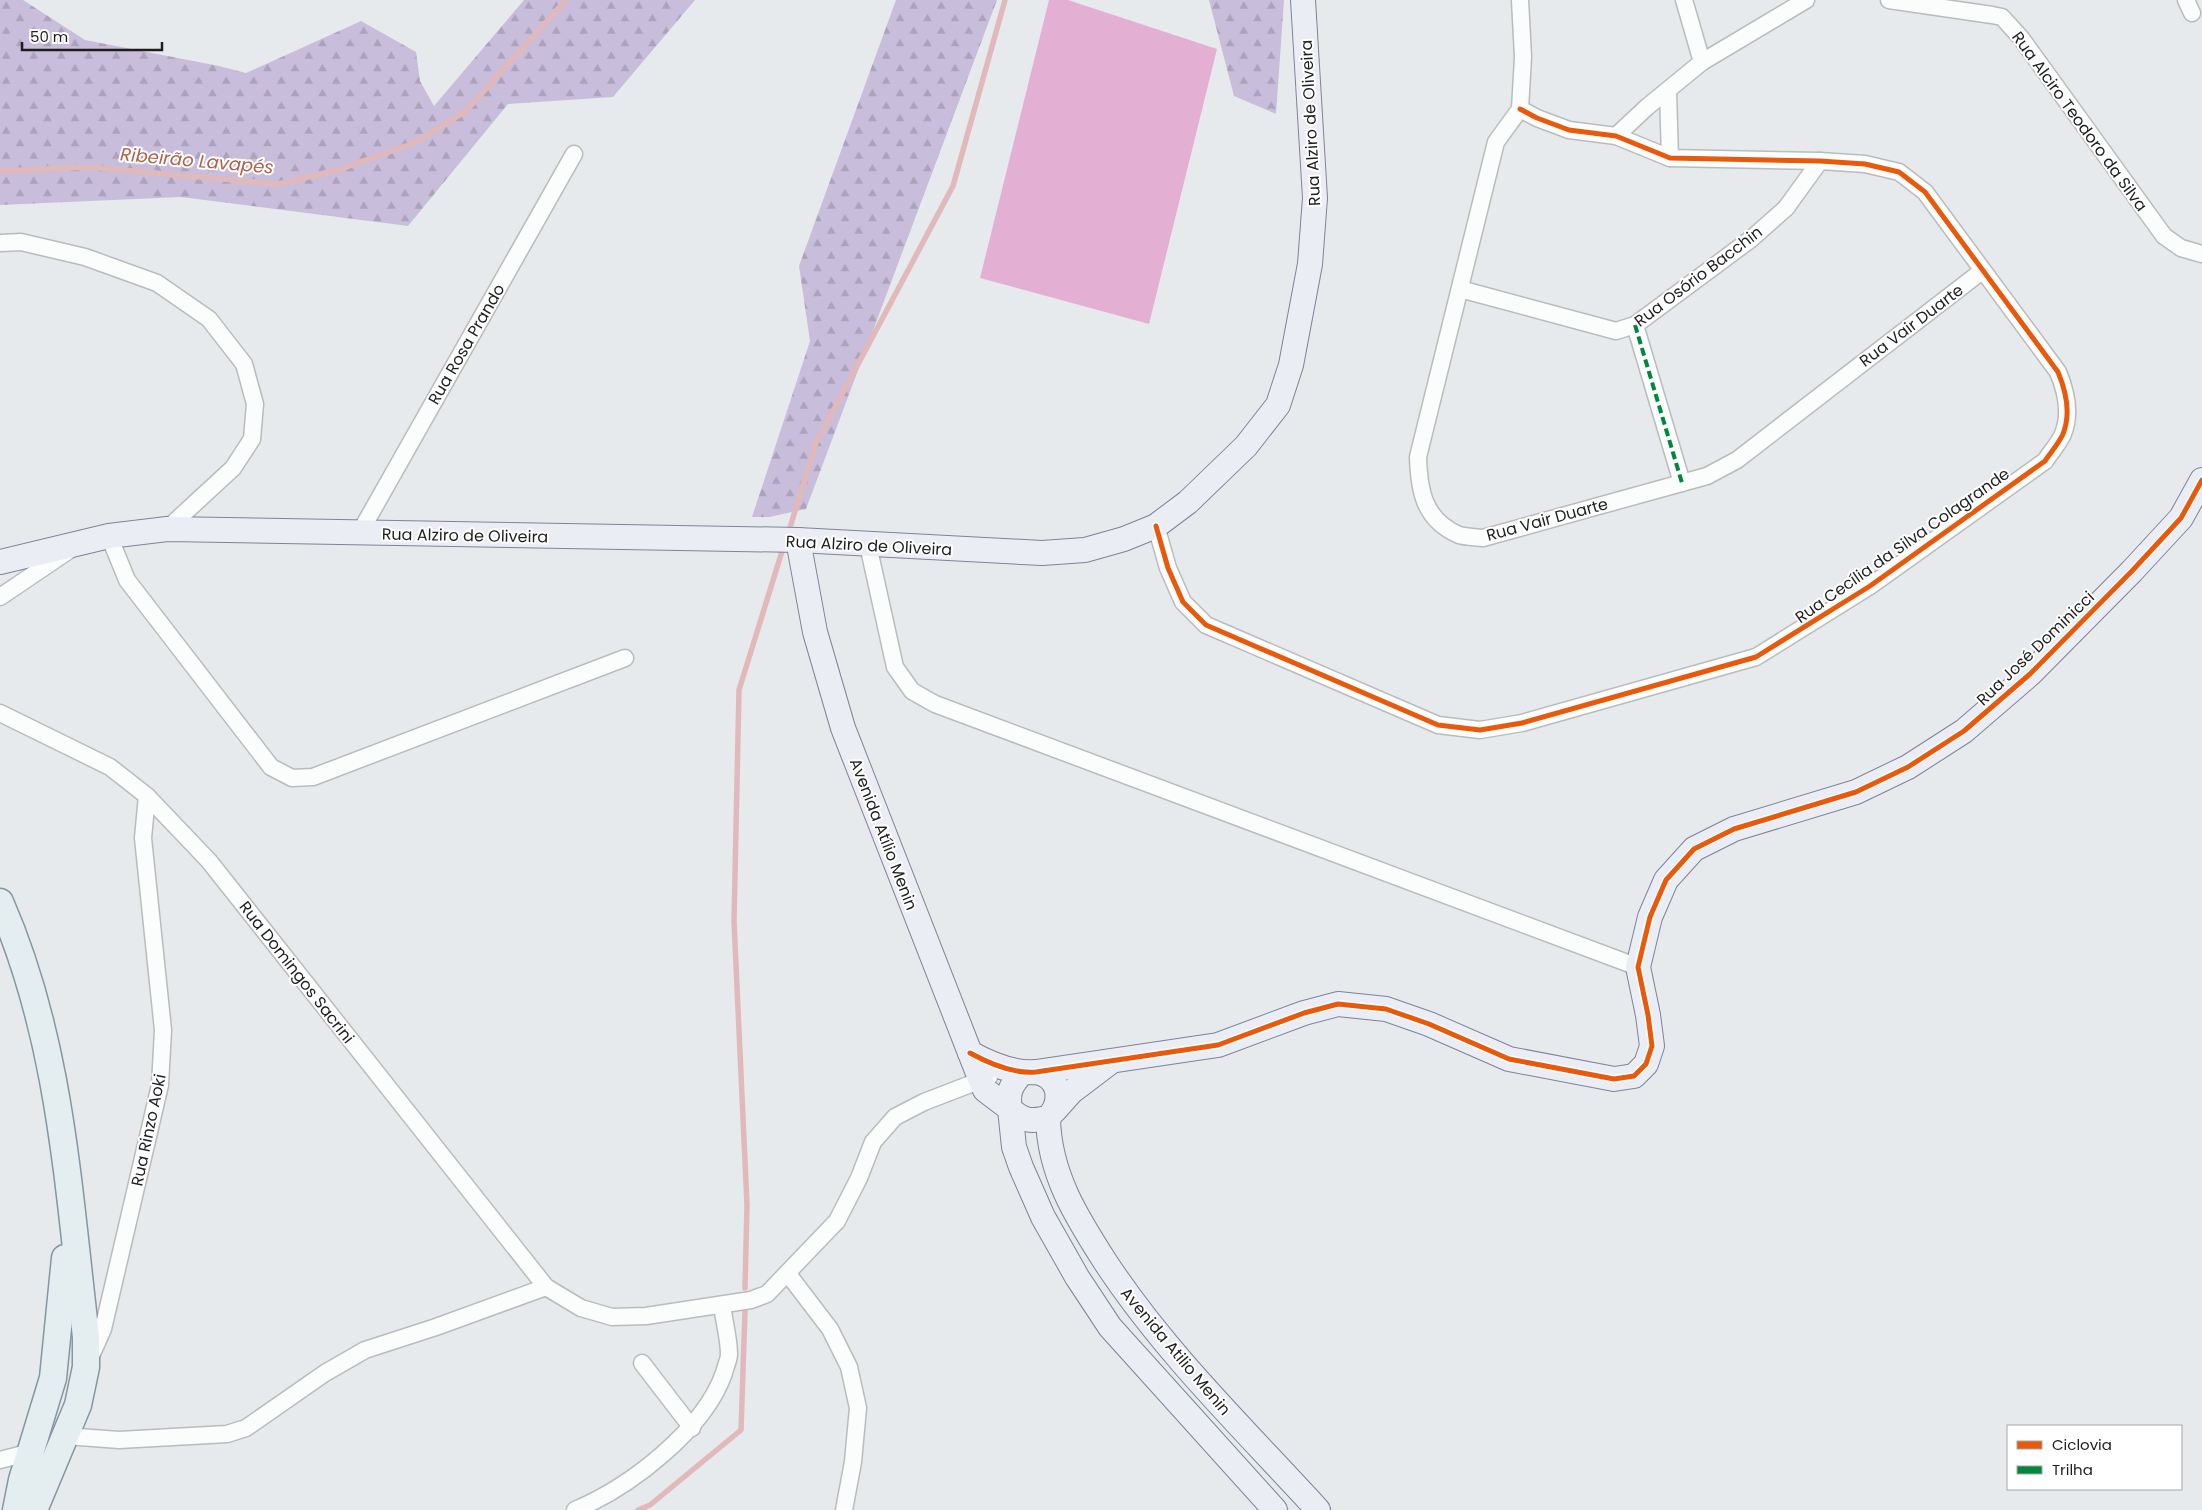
<svg xmlns="http://www.w3.org/2000/svg" width="2202" height="1510" font-family="Poppins,sans-serif">
<style>
.forest{fill:url(#forest-firs)}
.pitch{fill:#e3b0d3}
.lines{fill:none;stroke-linecap:round;stroke-linejoin:round}
.stream{stroke:#e1b9bb;stroke-width:5.5}
.street-casing{stroke:#babbbc;stroke-width:19}
.secondary-casing{stroke:#7e8397;stroke-width:26}
.primary-casing{stroke:#8396a3;stroke-width:29}
.street{stroke:#fbfcfc;stroke-width:16}
.secondary{stroke:#eaedf3;stroke-width:24}
.primary{stroke:#e4edf0;stroke-width:26}
.quiet{stroke:#00873e;stroke-width:4;stroke-dasharray:8 4;stroke-linecap:butt}
.cycleway-casing{stroke:#fff;stroke-width:8}
.cycleway{stroke:#e8590c;stroke-width:5}
.labels{text-anchor:middle;stroke-width:4;stroke-linejoin:round;paint-order:stroke}
.street-label{font-size:16px;fill:#1e1e1e;stroke:#fff}
.water-label{font-size:18px;font-style:italic;fill:#af6249;stroke:#fff}
</style>
<defs>
<pattern id="forest-firs" width="22" height="20" patternUnits="userSpaceOnUse" patternTransform="scale(1.25)"><rect width="22" height="20" fill="#c9bddc"/><path d="M5 1l3.5 6h-7zM16 11l3.5 6h-7z" fill="#aca2bc"/></pattern>
</defs>
<rect width="100%" height="100%" fill="#e7eaec"/>
<g class="forest">
<polygon points="0,0 23,0 85,40 219,66 246,73 361,21 416,52 420,81 434,106 524,0 695,0 613,97 508,104 408,226 181,197 0,205"/>
<polygon points="896,0 997,0 806,509 769,517 752,517 810,341 799,266"/>
<polygon points="1209,0 1284,0 1276,114 1234,96"/>
</g>
<polygon class="pitch" points="1049,0 1068,0 1217,49 1149,324 980,278"/>
<g class="lines">
<g class="stream">
<polyline points="0,171 89,167 279,184 341,169 414,143 466,111 566,0"/>
<polyline points="788,534 816,443 953,186 1005,0"/>
<polyline points="745,1288 747,1205 734,921 739,690 784,545"/>
<polyline points="638,1510 650,1505 741,1430 745,1311"/>
</g>
<g class="street-casing">
<g id="street">
<path d="M1520,0L1523,57L1520,109L1496,142L1418,457C1419,491 1424,520 1459,535C1466,537 1476,537 1483,538L1707,476L1737,460L1982,271"/>
<polyline points="1684,0 1702,62"/>
<polyline points="1889,0 1992,15 2002,17 2021,38 2164,236 2181,248 2202,254"/>
<polyline points="2186,0 2192,13"/>
<polyline points="1668,91 1670,158"/>
<polyline points="1616,136 1647,107 1702,62 1806,0"/>
<polyline points="0,243 21,242 85,257 157,283 209,319 244,364 255,404 252,439 233,468 167,529"/>
<polyline points="1460,289 1616,331 1635,325 1751,239 1786,208 1820,161"/>
<polyline points="1635,325 1682,483"/>
<path d="M1156,526L1168,568L1183,602L1206,625L1438,725L1480,730L1522,723L1756,657L1870,586L2045,461C2051,452 2059,443 2063,434C2071,414 2066,391 2058,372L1925,192L1899,172L1865,164L1820,161L1670,158L1616,136L1569,130L1537,118L1520,109"/>
<polyline points="359,534 574,154"/>
<polyline points="109,536 127,580 271,767 292,778 313,777 625,658"/>
<polyline points="868,545 895,667 912,691 935,704 1638,967"/>
<polyline points="0,597 71,549"/>
<polyline points="0,713 110,767 147,796 209,861 546,1287 581,1308 612,1317 646,1316 751,1300 767,1294 837,1221 859,1178 873,1142 895,1117 924,1102 989,1077"/>
<polyline points="788,1274 830,1329 849,1367 858,1408 853,1462 844,1510"/>
<polyline points="90,1358 103,1329 160,1085 163,1030 143,838 147,796"/>
<polyline points="642,1363 692,1428"/>
<polyline points="66,1436 119,1440 227,1434 246,1428 325,1373 365,1350 436,1327 546,1287"/>
<polyline points="0,1460 31,1452"/>
<path d="M575,1510C630,1487 704,1430 724,1373C725,1367 729,1360 729,1354C729,1339 724,1321 722,1305"/>
</g>
</g>
<g class="secondary-casing">
<g id="secondary">
<polyline points="798,540 815,632 843,728 981,1081 985,1090 1010,1109 1014,1147 1021,1167 1043,1217 1077,1277 1110,1327 1275,1510"/>
<polyline points="0,562 109,536 167,529 798,540 1042,553 1085,550 1124,539 1156,526 1188,502 1246,446 1278,405 1291,365 1310,264 1315,198 1303,0"/>
<path d="M970,1053C990,1064 1014,1074 1036,1072L1218,1045L1304,1013L1338,1004L1386,1009L1429,1024L1509,1059L1614,1079L1634,1076L1646,1064L1652,1046L1648,1015L1638,967L1650,917L1666,880L1694,849L1734,829L1856,792L1908,767L1964,731L2030,674L2132,571L2181,518L2202,480"/>
<path d="M1036,1072C1061,1077 1063,1102 1048,1118C1049,1174 1077,1218 1106,1263C1166,1354 1245,1430 1318,1510"/>
<path d="M1022,1073C1011,1085 1007,1092 1010,1109C1023,1121 1031,1122 1048,1118"/>
<polyline points="1055,1110 1071,1092 1112,1061"/>
</g>
</g>
<g class="primary-casing">
<g id="primary">
<path d="M0,902C61,1041 68,1188 86,1337V1367L78,1405L34,1510"/>
<polyline points="16,1510 22,1480 53,1378 65,1258"/>
</g>
</g>
<use href="#street" class="street"/>
<use href="#secondary" class="secondary"/>
<use href="#primary" class="primary"/>
<polyline class="quiet" points="1635,325 1682,483"/>
<g class="cycleway-casing">
<g id="cycleway">
<path d="M1156,526L1168,568L1183,602L1206,625L1438,725L1480,730L1522,723L1756,657L1870,586L2045,461C2051,452 2059,443 2063,434C2071,414 2066,391 2058,372L1925,192L1899,172L1865,164L1820,161L1670,158L1616,136L1569,130L1537,118L1520,109"/>
<path d="M970,1053C990,1064 1014,1074 1036,1072L1218,1045L1304,1013L1338,1004L1386,1009L1429,1024L1509,1059L1614,1079L1634,1076L1646,1064L1652,1046L1648,1015L1638,967L1650,917L1666,880L1694,849L1734,829L1856,792L1908,767L1964,731L2030,674L2132,571L2181,518L2202,480"/>
</g>
</g>
<use href="#cycleway" class="cycleway"/>
</g>
<g class="labels">
<g class="street-label">
<text transform="translate(2080 121) rotate(54)" y="6">Rua Alciro Teodoro da Silva</text>
<text transform="translate(1310 123) rotate(-93)" y="6">Rua Alziro de Oliveira</text>
<text transform="translate(1698 276) rotate(-37)" y="6">Rua Osório Bacchin</text>
<text transform="translate(1911 325) rotate(-37)" y="6">Rua Vair Duarte</text>
<text transform="translate(466 344) rotate(-60)" y="6">Rua Rosa Prando</text>
<text transform="translate(1547 519) rotate(-15)" y="6">Rua Vair Duarte</text>
<text transform="translate(465 535) rotate(1)" y="6">Rua Alziro de Oliveira</text>
<text transform="translate(869 545) rotate(3)" y="6">Rua Alziro de Oliveira</text>
<text transform="translate(1902 545) rotate(-35)" y="6">Rua Cecília da Silva Colagrande</text>
<text transform="translate(2035 648) rotate(-44)" y="6">Rua José Dominicci</text>
<text transform="translate(884 834) rotate(69)" y="6">Avenida Atílio Menin</text>
<text transform="translate(297 972) rotate(52)" y="6">Rua Domingos Sacrini</text>
<text transform="translate(148 1130) rotate(-78)" y="6">Rua Rinzo Aoki</text>
<text transform="translate(1176 1351) rotate(50)" y="6">Avenida Atilio Menin</text>
</g>
<g class="water-label">
<text transform="translate(197 161) rotate(5)" y="6">Ribeirão Lavapés</text>
</g>
</g>
<rect x="2007" y="1425" width="175" height="65" fill="#ffffff" stroke="#a5a5a5"/>
<rect x="2017" y="1441" width="25" height="8" fill="#e8590c" stroke="#a5a5a5"/>
<text x="2052" y="1450" font-size="15" fill="#1e1e1e">Ciclovia</text>
<rect x="2017" y="1466" width="25" height="8" fill="#00873e" stroke="#a5a5a5"/>
<text x="2052" y="1475" font-size="15" fill="#1e1e1e">Trilha</text>
<path d="M22 42v8h140v-8" fill="none" stroke="#1e1e1e" stroke-width="2.5"/>
<text x="30" y="42" font-size="15" fill="#1e1e1e" stroke="#ffffff" stroke-width="4" paint-order="stroke">50 m</text>
</svg>
